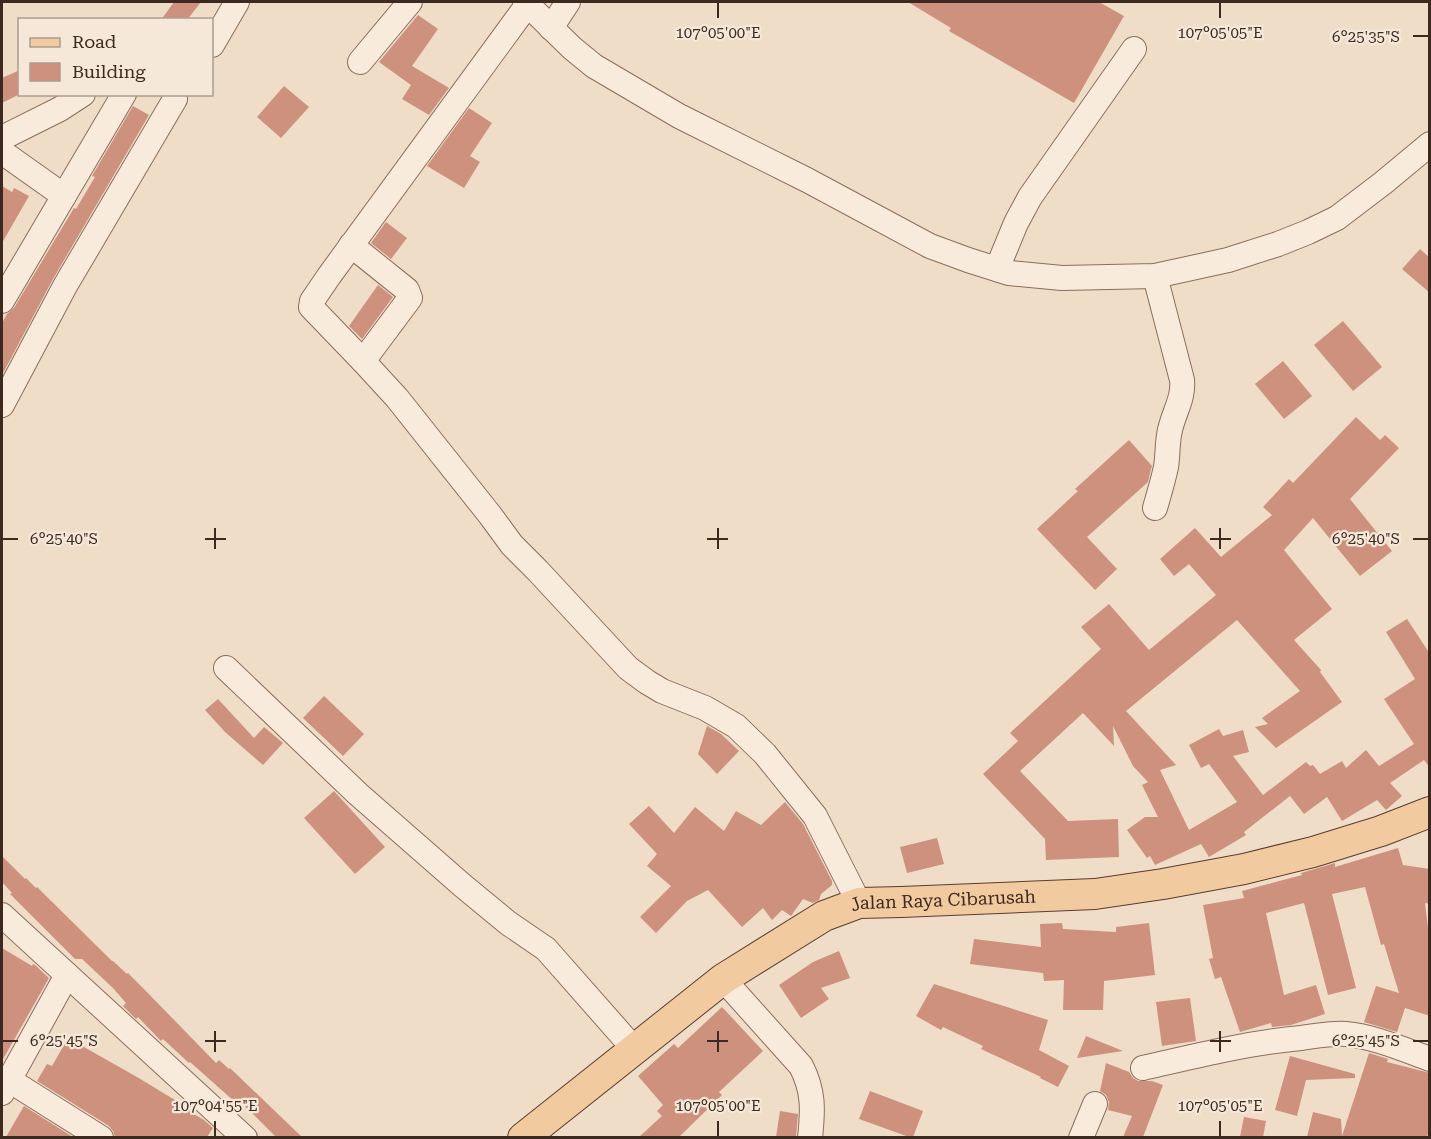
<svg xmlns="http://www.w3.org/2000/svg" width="1431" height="1139" font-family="'Roboto Serif',serif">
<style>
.building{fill:#cd917e}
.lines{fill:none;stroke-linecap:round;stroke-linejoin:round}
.minor-casing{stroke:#8c6d5c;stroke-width:26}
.major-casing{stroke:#5a3c30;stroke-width:32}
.minor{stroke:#f9ebdc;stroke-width:24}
.major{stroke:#f2caa0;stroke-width:30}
.ticks{fill:none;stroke:#3c2920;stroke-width:2}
.labels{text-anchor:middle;stroke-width:4.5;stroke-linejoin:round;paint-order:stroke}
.street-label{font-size:18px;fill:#3c2920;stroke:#f6e8d8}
.ticks-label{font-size:15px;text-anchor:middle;fill:#3c2920;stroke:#f6e8d8;stroke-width:4.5;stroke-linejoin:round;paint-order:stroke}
</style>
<rect width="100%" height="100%" fill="#efddc8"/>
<g class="building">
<polygon points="174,2 201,2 187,20 161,20"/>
<polygon points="908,2 1099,2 1124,16 1074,103 949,31 951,28"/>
<polygon points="418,15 438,29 412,66 449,88 429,115 402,99 411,85 379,62"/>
<polygon points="20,70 20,94 2,103 2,78"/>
<polygon points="284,86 309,107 281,138 257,117"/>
<polygon points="133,106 149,115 53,279 2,375 2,323 7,314 14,308 74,208 76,209 95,177 92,176"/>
<polygon points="469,108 492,123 470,156 480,162 464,188 427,166"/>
<polygon points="2,186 12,192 14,188 29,196 2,243"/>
<polygon points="386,222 407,238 391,259 371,243"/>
<polygon points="1420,249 1430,258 1430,293 1402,269"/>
<polygon points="378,285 393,297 362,339 349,326"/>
<polygon points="1343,321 1382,367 1353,391 1314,345"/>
<polygon points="1283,361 1312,396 1284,419 1255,384"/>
<polygon points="1356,417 1380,440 1385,435 1399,448 1350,499 1392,551 1360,576 1313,518 1284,550 1332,609 1294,640 1321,670 1320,672 1342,702 1276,748 1255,727 1268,724 1262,718 1300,691 1237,620 1126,711 1176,765 1160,770 1189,830 1237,802 1209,764 1201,768 1189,745 1219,729 1223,736 1243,730 1249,752 1233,756 1263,795 1306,762 1310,766 1313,765 1320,774 1342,761 1346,768 1366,750 1379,766 1414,744 1384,699 1415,679 1386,632 1407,619 1430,654 1430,768 1424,760 1390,783 1402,796 1386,810 1377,800 1342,821 1327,797 1304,814 1290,796 1244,832 1246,835 1209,857 1201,844 1155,865 1150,856 1147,858 1127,830 1145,817 1158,817 1142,785 1148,782 1133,766 1113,726 1114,746 1083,713 1020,771 1068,821 1118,819 1119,857 1046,860 1045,839 983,774 1018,741 1010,733 1101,649 1081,627 1109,604 1149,650 1216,595 1189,564 1174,576 1160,559 1195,528 1221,557 1272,515 1263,507 1289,479 1293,483"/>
<polygon points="1129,440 1152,466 1151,469 1148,482 1087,537 1117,569 1095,590 1037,529 1078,491 1075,489"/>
<polygon points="324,696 364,734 343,756 303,718"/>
<polygon points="218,699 254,738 264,727 283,743 263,765 225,732 205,710"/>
<polygon points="707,726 721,734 739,751 717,774 698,754"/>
<polygon points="334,791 385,847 355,874 304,818"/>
<polygon points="785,802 803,824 832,881 832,885 821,894 819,900 813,903 803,899 791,916 782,910 772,920 763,908 742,927 708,890 687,901 656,933 640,917 671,886 647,866 657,854 629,824 649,806 674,833 695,807 724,831 736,811 761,825"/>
<polygon points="937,838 944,864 907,873 900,847"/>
<polygon points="1398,848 1403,865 1430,869 1430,904 1425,903 1430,945 1430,1016 1405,1008 1397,1032 1364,1022 1376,986 1399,993 1384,944 1381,945 1365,887 1332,894 1356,988 1328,995 1304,903 1266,913 1284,995 1316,985 1325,1014 1291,1025 1272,1027 1271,1023 1240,1032 1221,977 1215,979 1209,959 1213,958 1203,905 1244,898 1242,891 1302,875 1301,873 1335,863 1335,867"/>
<polygon points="2,856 25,879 26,878 36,888 37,887 112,961 113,961 127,974 128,973 142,987 216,1063 219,1060 229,1069 230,1068 302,1137 276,1137 243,1104 241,1106 236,1101 235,1102 190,1062 189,1063 163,1039 161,1041 138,1017 136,1019 123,1006 126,1003 113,988 82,959 75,959 10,894 12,893 2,882"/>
<polygon points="1062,923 1063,929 1116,932 1116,927 1149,923 1155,975 1104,981 1103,1010 1063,1010 1064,980 1044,981 1043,973 970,964 974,939 1041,947 1040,924"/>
<polygon points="2,948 32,966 33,964 35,965 49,978 2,1061"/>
<polygon points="839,951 850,978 821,988 829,999 801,1018 779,985 813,962"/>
<polygon points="934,984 1048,1020 1039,1050 1069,1066 1058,1087 1040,1078 1041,1077 981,1049 983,1046 943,1027 941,1030 916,1016"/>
<polygon points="1190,998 1196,1041 1162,1046 1156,1002"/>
<polygon points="722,1007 763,1051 719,1092 722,1095 679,1137 639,1137 662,1116 657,1111 663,1105 638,1076 674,1044 678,1048"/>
<polygon points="1086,1036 1123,1051 1077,1058"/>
<polygon points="68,1038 137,1077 193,1111 192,1113 204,1120 213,1128 207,1137 115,1137 113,1131 109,1126 37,1081 47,1064 52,1066"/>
<polygon points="1369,1053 1388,1059 1387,1062 1430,1073 1430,1126 1427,1137 1307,1137 1313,1112 1341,1119 1342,1136"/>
<polygon points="1290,1056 1355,1074 1355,1078 1306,1080 1297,1116 1275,1110"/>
<polygon points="1106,1063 1129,1072 1133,1078 1138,1081 1152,1081 1163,1085 1143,1137 1123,1137 1132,1116 1108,1110 1109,1102 1106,1095 1100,1091"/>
<polygon points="870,1091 923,1111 913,1137 909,1137 859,1119"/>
<polygon points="24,1106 73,1137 6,1137"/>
<polygon points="780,1111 798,1114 796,1137 776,1137"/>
<polygon points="1244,1117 1266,1121 1263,1137 1240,1137"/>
</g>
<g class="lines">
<g class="minor-casing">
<g id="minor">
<polyline points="525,2 572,48 594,66 679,116 807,180 930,246 968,260 1009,273 1062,278 1155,276 1228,260 1278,244 1308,232 1337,218 1383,183 1430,144"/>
<polyline points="528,4 329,276 312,301 311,307 363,361 397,398 490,515 512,545 538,571 628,668 647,682 662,691 705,708 736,726 765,754 815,816 859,903"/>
<polyline points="551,28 568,2"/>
<polyline points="212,45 237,2"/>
<polyline points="360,62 410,2"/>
<polyline points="2,138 60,109 83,94"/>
<polyline points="2,152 64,196"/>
<polyline points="351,245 407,290 410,298 363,361"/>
<polyline points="997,269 1016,223 1030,197 1134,49"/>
<path d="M1155,276L1182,380C1184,398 1174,412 1170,430C1167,442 1168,455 1166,467C1163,481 1159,494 1155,508"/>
<polyline points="2,301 124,94"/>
<polyline points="2,405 65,286 175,99"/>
<polyline points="226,668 358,794 462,885 508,923 546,949 635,1050"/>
<polyline points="2,915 245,1138"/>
<path d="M723,979L801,1066C814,1091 813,1110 810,1138"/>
<path d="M1143,1068C1195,1056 1247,1043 1301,1038C1316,1036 1331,1033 1346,1034C1372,1036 1405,1050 1430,1059"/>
<polyline points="9,1080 101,1138"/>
<polyline points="2,1093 67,975"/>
<polyline points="1081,1138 1095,1104"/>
</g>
</g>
<g class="major-casing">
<g id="major">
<path id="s1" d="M523,1138L723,979L824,916L859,903L901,902L1095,894L1163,884L1244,869L1313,852L1381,831L1430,812"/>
</g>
</g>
<use href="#minor" class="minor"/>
<use href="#major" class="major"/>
</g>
<path class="ticks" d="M718,3V18M1220,3V18M1413,36H1428M215,528V549M718,528V549M1220,528V549M3,539H18M205,539H226M707,539H728M1210,539H1231M1413,539H1428M215,1031V1052M718,1031V1052M1220,1031V1052M3,1041H18M205,1041H226M707,1041H728M1210,1041H1231M1413,1041H1428M215,1121V1136M718,1121V1136M1220,1121V1136"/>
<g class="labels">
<g class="street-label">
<text dy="6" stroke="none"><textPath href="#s1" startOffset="496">Jalan Raya Cibarusah</textPath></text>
</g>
</g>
<g class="ticks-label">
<text x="718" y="38">107°05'00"E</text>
<text x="1220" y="38">107°05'05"E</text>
<text x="1366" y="42">6°25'35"S</text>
<text x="64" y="544">6°25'40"S</text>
<text x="1366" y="544">6°25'40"S</text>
<text x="64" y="1046">6°25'45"S</text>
<text x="1366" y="1046">6°25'45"S</text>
<text x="215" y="1111">107°04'55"E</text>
<text x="718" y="1111">107°05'00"E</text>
<text x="1220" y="1111">107°05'05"E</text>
</g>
<rect width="1431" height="1139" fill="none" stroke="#3c2920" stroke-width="6"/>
<rect x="18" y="18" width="195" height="78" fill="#f6e8d8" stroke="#ac9c8e" stroke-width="1.5"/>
<rect x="30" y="38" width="30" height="9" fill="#f2caa0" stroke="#ac9c8e" stroke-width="1.5"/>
<text x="72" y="48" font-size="18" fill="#3c2920">Road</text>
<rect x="30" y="63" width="30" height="18" fill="#cd917e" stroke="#ac9c8e" stroke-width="1.5"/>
<text x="72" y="78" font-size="18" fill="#3c2920">Building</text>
</svg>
